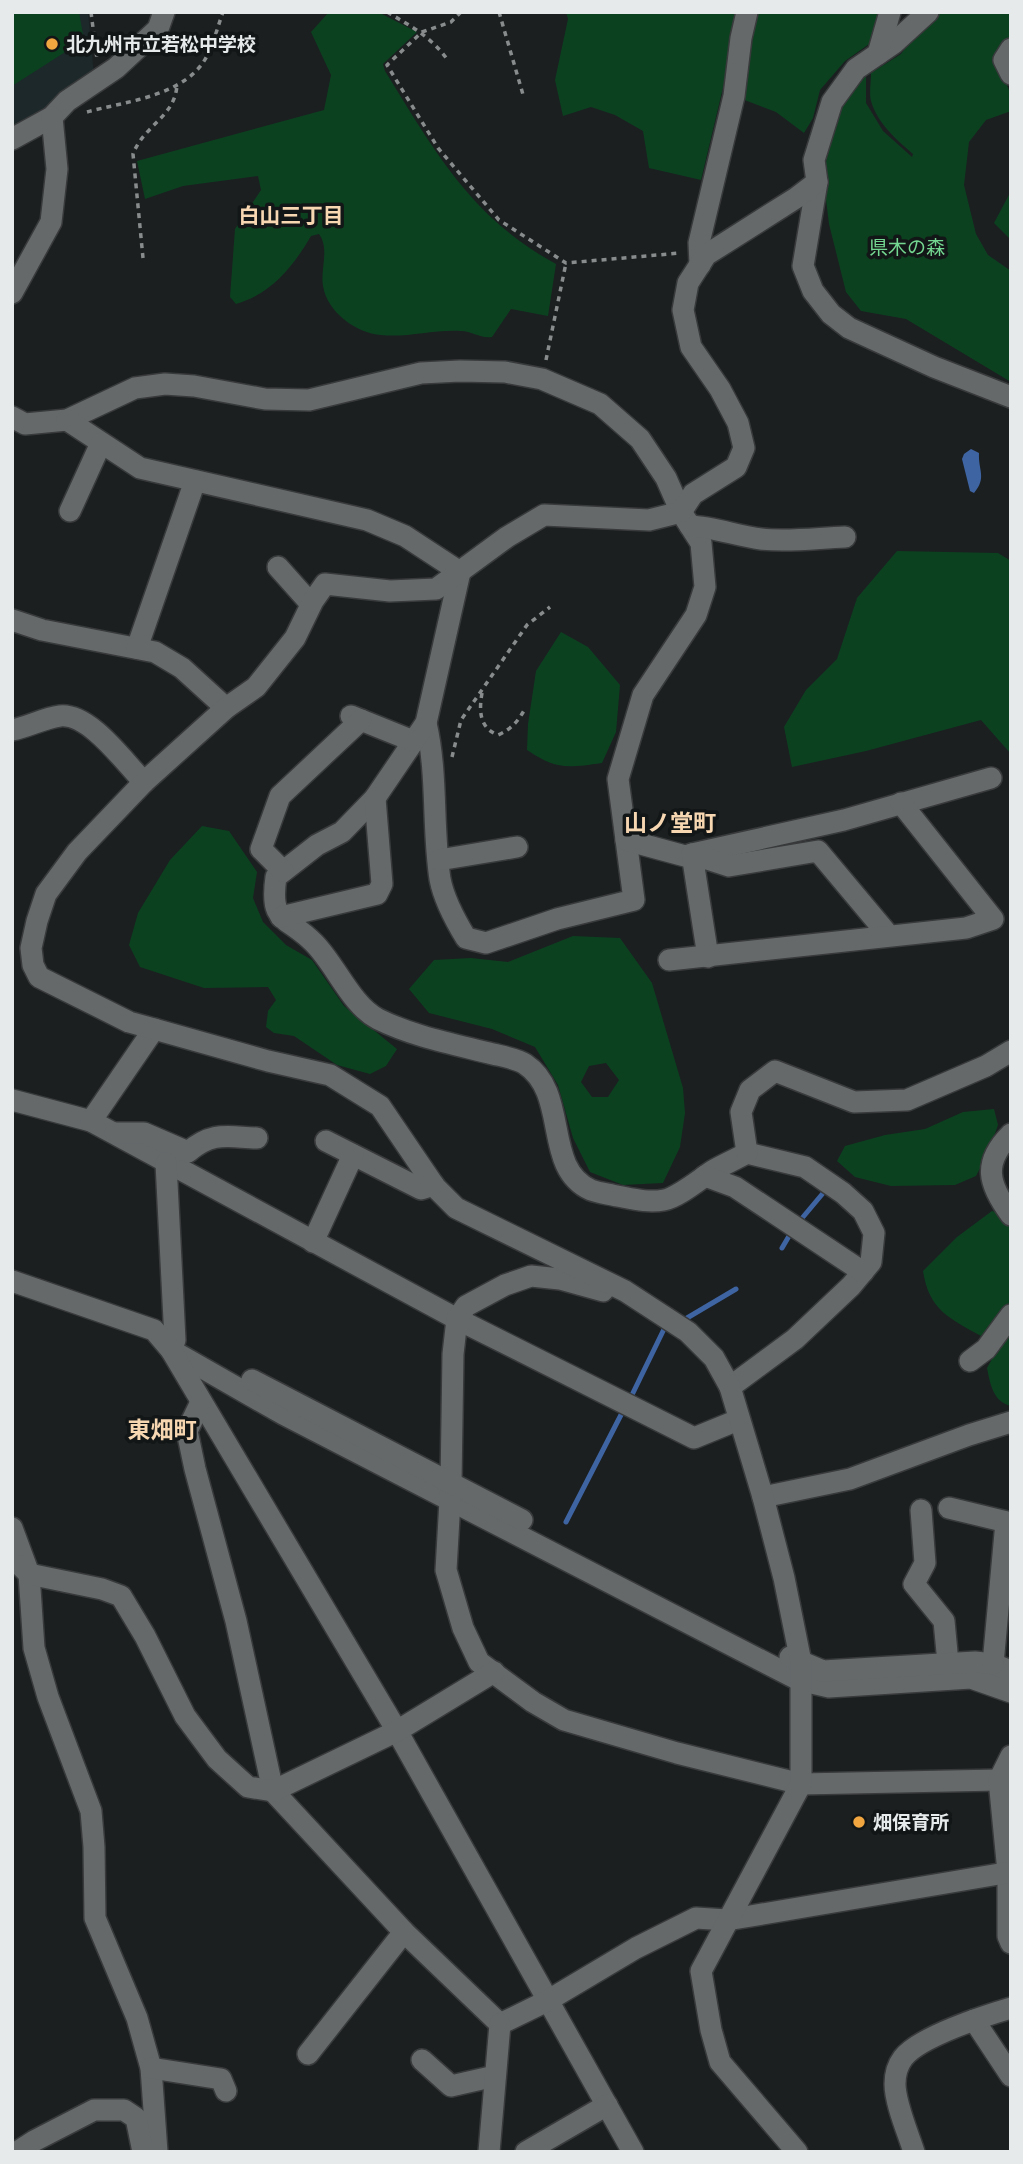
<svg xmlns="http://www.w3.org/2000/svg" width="1023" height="2164" font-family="Lato,'Noto Sans JP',sans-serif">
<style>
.built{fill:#1c2829}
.green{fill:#0c4120;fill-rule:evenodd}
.water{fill:#3f64a2}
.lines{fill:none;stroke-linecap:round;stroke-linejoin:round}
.stream{stroke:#3f64a2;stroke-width:5}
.minor-casing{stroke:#383a3b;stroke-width:24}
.path{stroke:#898c8d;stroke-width:3.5;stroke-dasharray:5 5;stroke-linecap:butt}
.minor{stroke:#65696a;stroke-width:21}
.poi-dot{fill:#f1a640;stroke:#121616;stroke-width:2.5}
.labels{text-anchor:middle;stroke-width:7;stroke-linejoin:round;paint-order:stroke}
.poi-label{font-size:19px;font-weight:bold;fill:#e7eaea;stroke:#121616;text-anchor:start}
.park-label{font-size:19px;fill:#74d791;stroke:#121616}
.neighbourhood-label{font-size:21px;font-weight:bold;fill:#f7d7b2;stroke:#121616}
.quarter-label{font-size:23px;font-weight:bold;fill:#f7d7b2;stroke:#121616}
</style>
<rect width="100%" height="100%" fill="#1b1f20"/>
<polygon class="built" points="12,12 88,12 94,76 12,129"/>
<g class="green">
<polygon points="12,12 79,12 84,40 12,86"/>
<path d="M329,12H378L417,32L383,64L385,71C434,150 471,218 556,264L548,316L511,309L492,337C481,339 472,331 461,331C435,329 407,338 381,335C356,333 327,312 323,286C320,269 330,249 319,234L311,236C293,267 271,294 236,304L230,297L235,229L261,190L258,176L183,186L145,199L137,161L324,110L331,75L311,32Z"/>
<polygon points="566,12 741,12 701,180 649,168 643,131 615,115 591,107 563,116 555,80 568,19"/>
<polygon points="757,12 884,12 872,42 845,61 820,90 813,118 804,133 776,112 742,99"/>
<path d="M937,12H1011V37L996,59L1011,95V111L986,120L969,142L964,185L976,234L988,255L1011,271V382L906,319L861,311L846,292L829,224L823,175L838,109L852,85L866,75V103L883,131L912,157L913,154C897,140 877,123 871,101C869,93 871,82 871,73L901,54L919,29Z"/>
<polygon points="1011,191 1011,240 994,223"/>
<polygon points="897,551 998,553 1011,561 1011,754 981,720 866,751 792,767 784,727 806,690 837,659 857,598"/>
<path d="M561,632L588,647L620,685L616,732L602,763C566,768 557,770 527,750L528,724L536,671Z"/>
<polygon points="202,826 229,831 257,872 253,898 263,922 286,945 312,960 344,1006 397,1049 386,1066 370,1074 337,1065 294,1036 274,1033 266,1027 268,1011 276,1000 268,987 204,988 140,967 129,945 138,913 170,860"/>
<path d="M573,936L620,938L652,983L683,1088L685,1113L680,1147L663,1183L623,1185L590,1172L573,1138L558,1085L535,1047L492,1029L429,1013L409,989L434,960L471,958L508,962ZM606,1063L619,1080L608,1097H592L581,1082L589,1066Z"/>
<polygon points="994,1109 998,1125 988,1153 976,1176 955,1185 891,1186 855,1177 837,1161 845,1146 885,1135 925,1129 963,1112"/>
<path d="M992,1211L1005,1215L1011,1222V1301C999,1312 993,1325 981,1336C949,1318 929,1310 923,1271L957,1237Z"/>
<path d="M1011,1336V1406C993,1402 990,1383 987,1368L1001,1343Z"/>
</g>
<path class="water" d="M971,449L979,453C978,471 987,477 974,493L970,491L962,459L964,454Z"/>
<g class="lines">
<g class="stream">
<polyline points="798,1223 824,1192"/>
<polyline points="782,1248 792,1231"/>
<polyline points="687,1318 736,1289"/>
<polyline points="630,1399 666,1325"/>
<polyline points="566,1522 624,1409"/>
</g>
<g class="minor-casing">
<g id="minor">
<polyline points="928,12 894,43 856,69 832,102 814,160 817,182 803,266 813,291 831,314 849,328 934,367 1011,397"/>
<polyline points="1011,49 1004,60 1011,74"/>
<polyline points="878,54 890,12"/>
<polyline points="12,139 52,117 67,101 116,68 158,29 164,12"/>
<polyline points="700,265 699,243 734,96 741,38 747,12"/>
<polyline points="12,293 51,222 57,169 52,117"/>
<path d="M12,417L25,424L67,420L135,388L165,384L194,386L265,399L309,400L421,373L460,371L505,372L542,379L600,404L640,439L666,478L681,512L701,543L705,587L696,615L643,695L618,779L634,900L557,919L486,943L466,938C455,920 444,900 440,879C432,827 438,775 426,723"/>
<polyline points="67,420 140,468 367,520 405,536 460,572"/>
<polyline points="70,511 101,443"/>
<path d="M690,526C714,527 737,536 761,539C789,542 817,538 845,537"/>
<polyline points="278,567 311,604"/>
<path d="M460,572L426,723L375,798L342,832L317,845L276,877C269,925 287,915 314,943C336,965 351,1005 378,1019C412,1036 453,1044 489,1053C500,1056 516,1058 525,1064C570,1094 542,1168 591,1190C599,1193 609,1194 617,1196C633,1199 648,1203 664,1200C679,1197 701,1178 714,1170C725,1164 736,1159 747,1153L805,1167L843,1193L863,1211L874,1233L871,1262L851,1286L795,1339L730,1387"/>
<polyline points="12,620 42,630 155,652 182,668 226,708"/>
<polyline points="137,648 195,481"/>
<polyline points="351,716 413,741"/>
<path d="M12,730C28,727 44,718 60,716C90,713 124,762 144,782"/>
<polyline points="626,840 685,856 692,854 844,820 991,778"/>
<polyline points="439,860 517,847"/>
<polyline points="283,871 261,849 280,796 361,720"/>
<polyline points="281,917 377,894 382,884 375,798"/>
<polyline points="708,957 692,854 729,866 818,851 885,931"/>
<polyline points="669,960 966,928 993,919 901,803"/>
<polyline points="12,1100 91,1121 457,1319 694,1438 738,1420"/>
<polyline points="91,1121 154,1029"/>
<path d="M115,1133H144L188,1152C213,1131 227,1137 257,1138"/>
<path d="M1011,1134C982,1163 988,1184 1011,1215"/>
<polyline points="326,1141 421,1189 434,1185"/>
<polyline points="747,1153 741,1112 750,1090 775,1071 854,1102 907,1100 986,1066 1011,1051"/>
<polyline points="166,1163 175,1340 171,1350 283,1414 799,1680 829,1687 971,1678 1011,1692"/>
<polyline points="705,1176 735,1187 863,1272"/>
<polyline points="313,1242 353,1155"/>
<polyline points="12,1281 154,1330 171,1350 397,1731 633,2152"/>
<polyline points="603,1291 560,1279 531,1276 505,1285 466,1306 457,1319 453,1354 451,1483 446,1570 463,1628 479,1662 533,1702 564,1720 677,1753 801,1784 999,1780"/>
<polyline points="970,1361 986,1349 1011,1315"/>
<polyline points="252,1380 522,1520"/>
<polyline points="201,1402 187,1431 195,1469 236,1621 273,1791 404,1932 500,2024"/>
<polyline points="763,1497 850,1479 969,1435 1011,1422"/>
<polyline points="949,1508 1011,1523"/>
<polyline points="921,1510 925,1563 914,1584 944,1621 948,1663"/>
<polyline points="12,1528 29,1574 34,1648 48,1697 91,1811 94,1847 95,1918 137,2018 151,2068 157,2152"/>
<polyline points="21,1566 29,1574 102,1589 121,1596 145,1636 185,1716 217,1759 248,1787 273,1791 397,1731 494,1672"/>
<polyline points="790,1657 823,1671 975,1662 993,1664 1011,1671"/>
<polyline points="993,1664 1006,1522"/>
<polyline points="1011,1756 999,1780 1008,1872 1008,1936 1011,1943"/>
<polyline points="974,2020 1011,2076"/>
<polyline points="500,2024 547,2001 636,1948 696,1918 727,1920 1011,1872"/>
<polyline points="308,2054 404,1932"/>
<polyline points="422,2060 451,2086 495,2076"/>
<polyline points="151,2068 221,2079 226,2091"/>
<polyline points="17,2152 34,2141 94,2110 124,2110 136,2118 143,2152"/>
<polyline points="489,2152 500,2024"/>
<polyline points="526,2152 607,2105"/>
<polyline points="797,2152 720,2062 711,2030 701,1971 801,1784 801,1662 784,1578 763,1497 730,1387 714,1358 688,1332 625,1291 456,1208 435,1187 380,1106 330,1075 268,1061 129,1022 39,977 33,965 31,948 37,921 46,894 77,852 144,782 226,708 256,687 295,638 313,601 325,584 390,591 436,589 507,537 544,515 649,520 681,512 693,494 736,467 744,448 738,423 720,389 691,347 683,310 688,283 706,255 796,198 817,182"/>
<path d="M914,2152C908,2133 895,2103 895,2084C895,2074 897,2066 903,2058C919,2037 984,2016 1011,2008"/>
</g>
</g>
<g class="path">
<polyline points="91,12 97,59"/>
<path d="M387,12C411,26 431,37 447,59"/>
<polyline points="461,12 451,22 422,32 387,65 438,148 499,220 566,263 680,253"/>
<polyline points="499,12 524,98"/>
<path d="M87,112C127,101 188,96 208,54C214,41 218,26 223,12"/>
<path d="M143,258L133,154C144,125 175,117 177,85"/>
<polyline points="546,360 566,263"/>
<path d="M482,693C479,710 479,728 498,735C512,729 519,720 526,707"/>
<polyline points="452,757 461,720 527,625 550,607"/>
</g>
<use href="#minor" class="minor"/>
</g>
<g class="poi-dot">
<circle cx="52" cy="44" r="7"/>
<circle cx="859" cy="1822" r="7"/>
</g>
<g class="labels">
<g class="poi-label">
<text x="66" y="51">北九州市立若松中学校</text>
<text x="873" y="1829">畑保育所</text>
</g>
<g class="park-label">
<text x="907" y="254">県木の森</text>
</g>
<g class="neighbourhood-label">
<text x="291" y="223">白山三丁目</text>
</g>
<g class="quarter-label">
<text x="670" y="831">山ノ堂町</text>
<text x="162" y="1438">東畑町</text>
</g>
</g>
<rect width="1023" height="2164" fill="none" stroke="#e7eaea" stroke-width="28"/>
</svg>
